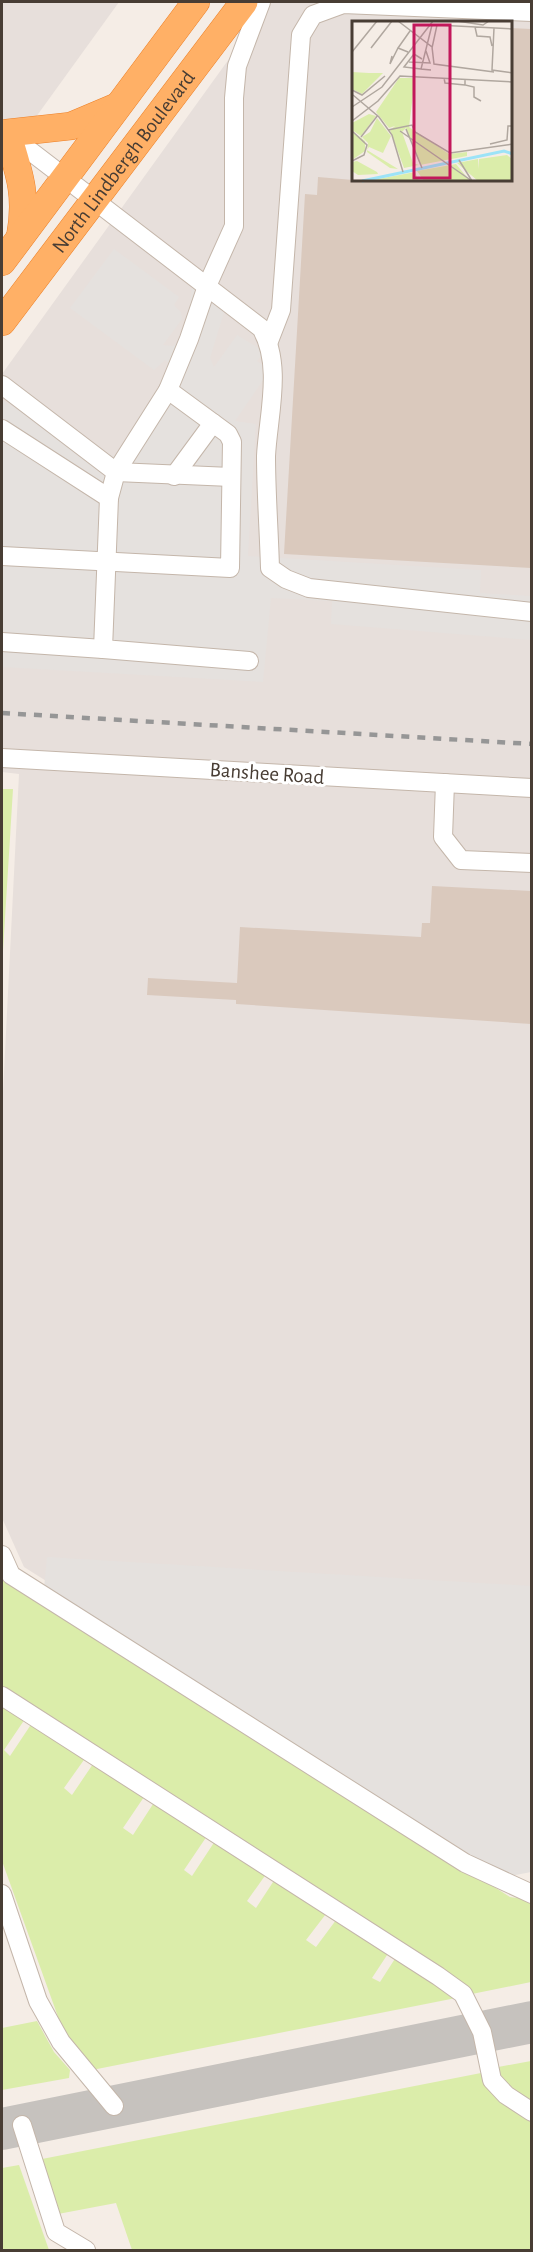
<svg xmlns="http://www.w3.org/2000/svg" width="533" height="2252" font-family="'Alegreya Sans',sans-serif">
<style>
.industrial{fill:#e7dfdb;fill-rule:evenodd}
.green{fill:#dbedaa}
.parking{fill:#e5e1de}
.lines{fill:none;stroke-linecap:round;stroke-linejoin:round}
.taxiway{stroke:#c6c2be;stroke-width:42}
.building{fill:#dac9bd}
.minor-casing{stroke:#c4b6aa;stroke-width:20}
.highway-casing{stroke:#ed8028;stroke-width:28}
.minor{stroke:#fff;stroke-width:18}
.highway{stroke:#ffb066;stroke-width:27}
.rail{stroke:#969696;stroke-width:4.5;stroke-dasharray:8 8;stroke-linecap:butt}
.labels{text-anchor:middle;stroke-width:6;stroke-linejoin:round;paint-order:stroke}
.street-label{font-size:21px;fill:#483d34;stroke:#fff}
.inset-river{fill:none;stroke:#9ce3f7;stroke-width:3}
.inset-road{fill:none;stroke:#b0a79f;stroke-width:1.5}
.view{fill:#c2185b;fill-opacity:0.15;stroke:#c2185b;stroke-width:3}
.inset-edge{fill:none;stroke:#483d34;stroke-width:3}
</style>
<rect width="100%" height="100%" fill="#f5ede6"/>
<g class="industrial">
<polygon points="2,2 119,2 2,164"/>
<path d="M270,2H531V1865L504,1869L24,1567L2,1518V1112L19,774L2,772V374ZM353,22H510V180H353Z"/>
</g>
<g class="green">
<polygon points="2,789 13,789 2,967"/>
<polygon points="2,1569 36,1596 510,1897 531,1900 531,1982 467,1995 2,1693"/>
<polygon points="2,1704 25,1719 4,1750 10,1756 32,1723 86,1757 64,1788 72,1795 95,1761 146,1794 123,1828 133,1835 155,1801 209,1833 184,1870 192,1876 217,1838 269,1870 247,1901 256,1908 277,1876 329,1910 306,1940 316,1947 339,1916 391,1949 372,1978 380,1982 398,1954 456,1998 92,2070 64,2037 57,2014 2,1861"/>
<polygon points="37,2021 54,2052 70,2070 69,2078 2,2090 2,2028"/>
<polygon points="531,2061 531,2105 520,2097 493,2068"/>
<polygon points="481,2073 484,2085 493,2094 531,2119 531,2250 132,2250 116,2203 58,2214 42,2159"/>
<polygon points="19,2165 49,2250 2,2250 2,2168"/>
</g>
<g class="parking">
<polygon points="114,249 179,297 174,305 181,312 182,319 163,345 173,346 185,337 189,316 192,287 225,309 210,358 214,367 237,335 265,352 257,361 270,370 235,421 256,424 248,556 481,570 480,593 531,596 531,640 331,624 332,601 271,598 263,682 2,667 2,400 100,460 106,452 115,457 172,365 165,360 154,370 70,308"/>
<polygon points="47,1557 531,1586 531,1872 506,1877 44,1588"/>
</g>
<g class="lines">
<polyline class="taxiway" points="2,2129 532,2022"/>
</g>
<g class="building">
<polygon points="510,28 531,29 531,568 284,554 305,194 317,195 318,177 353,180 510,180"/>
<polygon points="432,886 531,891 531,1024 236,1004 236,1000 147,995 148,978 237,983 240,927 421,937 422,923 430,923"/>
</g>
<g class="lines">
<g class="minor-casing">
<g id="minor">
<path d="M8,134L261,328C283,365 268,416 266,456C266,493 269,531 270,568L286,579L309,588L532,612"/>
<polyline points="269,341 281,310 301,35 313,15 343,4 532,12"/>
<polyline points="2,385 116,472 231,477"/>
<polyline points="2,429 109,498"/>
<polyline points="174,476 213,423"/>
<polyline points="2,556 230,568 232,442 228,434 168,390"/>
<polyline points="2,642 103,649"/>
<polyline points="249,661 103,649 109,498 116,472 168,390 189,339 207,286 234,226 234,98 237,66 261,2"/>
<polyline points="2,758 532,788"/>
<polyline points="445,783 443,837 461,860 532,863"/>
<polyline points="2,1555 11,1575 465,1863 532,1894"/>
<polyline points="2,1696 438,1976 463,1994 482,2032 492,2080 506,2095 532,2112"/>
<polyline points="2,1894 38,2001 61,2042 114,2106"/>
<polyline points="22,2125 56,2232 86,2250"/>
</g>
</g>
<g class="highway-casing">
<g id="highway">
<path d="M20,237C28,195 19,172 7,133L71,126L116,107"/>
<polyline points="2,262 196,2"/>
<path id="s1" d="M2,322L244,2"/>
</g>
</g>
<use href="#minor" class="minor"/>
<use href="#highway" class="highway"/>
<polyline class="rail" points="2,713 532,744"/>
</g>
<g class="labels">
<g class="street-label">
<text dy="7" stroke="none"><textPath href="#s1" startOffset="201">North Lindbergh Boulevard</textPath></text>
<text transform="translate(267 773) rotate(4)" y="7">Banshee Road</text>
</g>
</g>
<g transform="translate(352 21)">
<rect width="160" height="160" fill="#f5ede6"/>
<path d="M0,51L17,52H31L10,73L0,68ZM47,57H63L57,106L97,133L115,131V135L68,144L54,107L50,111L61,142L67,144L52,147L38,109L43,105L37,107L24,91ZM17,93L24,95L9,115L0,109V102ZM25,97L39,115L31,132L17,126L15,129L46,148L38,147L15,131L16,122L10,116L18,111ZM0,110L13,120V130L0,139ZM155,134L160,138V160H126L105,142L126,138L127,148V138ZM5,140L25,151L26,153L6,154L0,150V141ZM104,143L118,160H72L65,150ZM63,151L67,160H19L21,159Z" fill="#dbedaa"/>
<path class="inset-river" d="M10,160L152,130L161,133"/>
<path class="inset-road" d="M46,0L80,26L82,43L142,51M105,0L131,4L137,0M123,6L125,15L138,16L140,25M142,7L140,49L161,52M19,27L40,0M46,27L58,10M80,27L85,4L161,8M0,31L25,0M40,35L38,43L46,27L56,31M57,41L78,42L74,30M69,48L52,46L62,33L70,38M79,49L69,48L80,4M92,57L93,62L113,64M113,58V64L122,66V76L129,80M0,69L10,74L33,55M1,74L27,96L40,114L51,151M0,86L30,66L81,0M0,100L26,80L48,55L161,61M54,108L70,147M36,109L60,104L63,111L98,132L161,123M0,110L15,124L12,134L0,140M48,110L120,160M9,116L26,94M138,123L155,119L156,105H161M107,139L120,160"/>
<path class="view" d="M62,4H98V157H62Z"/>
<rect width="160" height="160" class="inset-edge"/>
</g>
<rect width="533" height="2252" fill="none" stroke="#483d34" stroke-width="6"/>
</svg>
